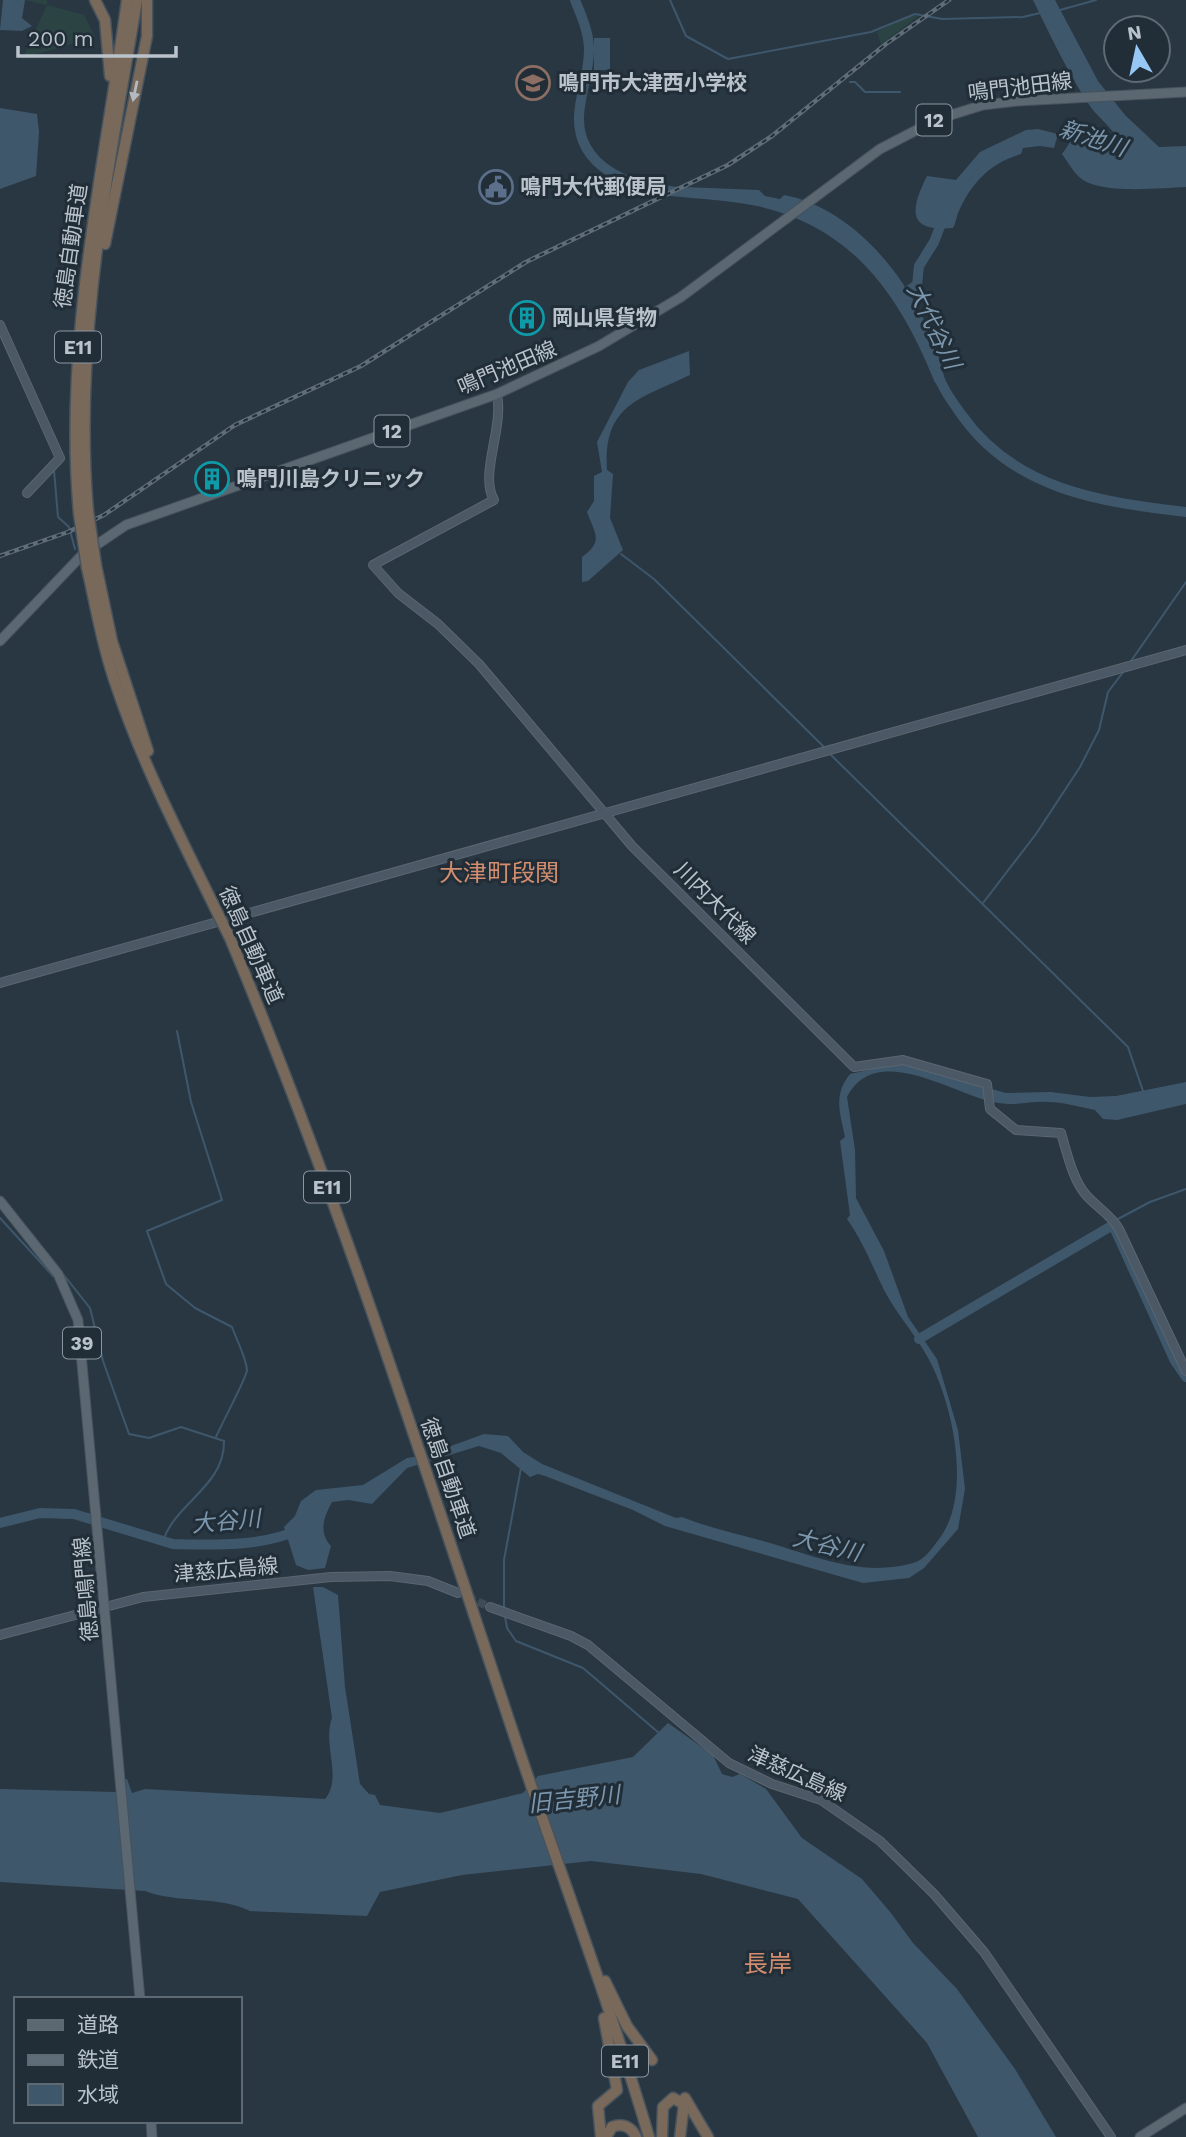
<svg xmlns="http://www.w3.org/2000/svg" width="1186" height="2137" font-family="'Work Sans','Noto Sans JP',sans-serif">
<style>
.green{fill:#2b4443}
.water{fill:#3f576b}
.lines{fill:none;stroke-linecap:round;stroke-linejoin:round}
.stream{stroke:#3f576b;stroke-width:2}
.river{stroke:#3f576b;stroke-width:10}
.secondary-tunnel{stroke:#3f4c58;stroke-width:8;stroke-dasharray:8 4;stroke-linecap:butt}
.secondary-casing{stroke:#5b6670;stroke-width:10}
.primary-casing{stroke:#47525c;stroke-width:11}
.highway-casing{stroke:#48535d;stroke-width:13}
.secondary{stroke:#4b5865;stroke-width:8}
.primary{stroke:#5b6872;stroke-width:9}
.highway{stroke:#78695a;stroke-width:10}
.rail-casing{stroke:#5f6d79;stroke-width:4.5}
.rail{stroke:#212e38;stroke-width:2;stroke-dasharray:5;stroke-linecap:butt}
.highway-bridge-casing{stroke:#48535d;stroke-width:13;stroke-linecap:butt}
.highway-bridge{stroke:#78695a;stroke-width:10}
.oneway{fill:#b3bac1}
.labels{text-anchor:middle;stroke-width:6;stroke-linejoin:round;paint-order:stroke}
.shield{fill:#212e38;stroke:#8c96a0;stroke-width:2}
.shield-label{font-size:19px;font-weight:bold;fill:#bac3cc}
.poi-label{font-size:21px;font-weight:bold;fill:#bac3cc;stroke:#212e38;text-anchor:start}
.street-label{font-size:21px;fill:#bac3cc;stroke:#212e38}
.water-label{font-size:23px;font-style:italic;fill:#7c97ad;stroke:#212e38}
.quarter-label{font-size:24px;fill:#d28d6f;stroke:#212e38}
</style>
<rect width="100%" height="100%" fill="#293743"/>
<g class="green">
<polygon points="25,0 47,0 47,5 84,15 95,37 23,58 47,5"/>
<polygon points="920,15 881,44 877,32 906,17"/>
</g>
<g class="water">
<polygon points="3,0 25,0 22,18 32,26 22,31 0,30"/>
<path d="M1033,0H1055L1098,81L1125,115L1159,147L1186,146V187C1160,188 1105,194 1083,180C1074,174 1068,162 1062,154L1071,141L1109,151L1114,150L1118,142C1114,127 1096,117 1088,103C1067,71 1050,35 1033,0Z"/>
<rect x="594" y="38" width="16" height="32"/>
<polygon points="0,108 37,114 39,132 36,176 0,189"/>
<path d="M1038,129L1058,134L1054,148L1040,146L1023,148L1021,154C990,163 971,183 958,213C956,218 956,223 953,228C907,232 910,210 927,176L956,180L980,152L1026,130Z"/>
<path d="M658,186L759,190L765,196L780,199L784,195C865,210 930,305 945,381L935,383C901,298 854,227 757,206C724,199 690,199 656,194Z"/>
<path d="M689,351L690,375C640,399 603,404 607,470L613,474L610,518L623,550L588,581L582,582V557C604,541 595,534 587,512L594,501V476L602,472L597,442L628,382L639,370Z"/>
<path d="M900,1063L1006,1093L1051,1092L1090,1097L1116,1096L1186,1082V1104L1117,1120L1103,1119L1095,1110C1080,1107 1063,1102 1048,1102C1031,1101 1016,1106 999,1103C956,1097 877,1039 847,1097L855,1150L856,1198L884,1251L908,1317L937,1359L958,1430L965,1489L958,1529L924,1568L909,1578L863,1583L665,1526L633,1510L545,1476L538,1474L530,1477L501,1453L479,1446L407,1468L372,1504L348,1500L332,1502C324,1517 318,1532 331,1546L325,1568L308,1570L296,1565L284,1527L295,1516L301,1501L316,1490L363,1485L407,1458L426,1455L484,1434L508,1436L523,1452L542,1464L676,1518L682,1517C709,1528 735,1533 763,1541C813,1555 860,1578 913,1563C925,1560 932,1548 939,1539C973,1495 953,1402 927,1356C914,1333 896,1313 884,1290C872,1265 863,1242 847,1219L850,1215L840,1141L845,1137C840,1113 833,1095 850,1074Z"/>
<path d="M313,1587H323L338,1595L345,1687L360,1784L369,1794L375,1795L380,1805L440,1813L523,1793L538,1776L633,1757L668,1723L713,1755L722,1774L732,1777L740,1774L766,1789L802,1838L862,1879L891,1913L913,1943L957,1989L1015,2069L1056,2137H978L927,2043L798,1899L701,1874L591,1861L462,1875L380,1892L367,1916L250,1911C217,1895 179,1904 145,1891L0,1882V1789L116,1792L117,1781L127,1779L132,1793L145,1789L325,1799C343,1778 322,1744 332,1718Z"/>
</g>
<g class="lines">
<g class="stream">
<polyline points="670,0 686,36 728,59 871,32 915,14 942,19 1023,17 1040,13"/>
<polyline points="1060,10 1096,0"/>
<polyline points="850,82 855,82 865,92 900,92"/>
<polyline points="54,470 58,517 69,527 75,549"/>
<polyline points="621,554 654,579 824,747"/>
<polyline points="1131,661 1186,582"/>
<polyline points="830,754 1128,1047 1144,1094"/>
<polyline points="983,903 1036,834 1080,767 1099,730 1108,692 1124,671"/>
<path d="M177,1031L191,1102L222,1200L147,1231L166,1284L195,1308L232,1327C237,1341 246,1357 247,1370C247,1377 221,1425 216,1437"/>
<polyline points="0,1218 53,1276"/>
<polyline points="1118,1219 1150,1202 1186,1189"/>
<path d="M63,1274L90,1308L103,1361L129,1434L149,1438L181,1427L224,1441C225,1486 175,1503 163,1541"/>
<polyline points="504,1607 504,1560 521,1468"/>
<polyline points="505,1616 507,1628 516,1641 583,1668 659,1733"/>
</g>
<g class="river">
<path d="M575,0C581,15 588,30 589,47C590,70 580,93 579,116C577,166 629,187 670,191"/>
<polyline points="902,295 917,285 919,266 934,242 943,219"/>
<path d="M937,372C942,388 951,400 961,414C1014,490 1100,502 1186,512"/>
<polyline points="919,1339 1113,1225 1175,1361 1186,1377"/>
<path d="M0,1523L40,1513L74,1514L173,1544C214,1545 260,1547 299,1530"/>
</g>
<polyline class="secondary-tunnel" points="467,1597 490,1607"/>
<g class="secondary-casing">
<g id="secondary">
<polyline points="0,325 60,458 27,493"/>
<path d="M497,394C504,429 479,474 494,500L373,565L398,593L438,624L479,664L632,846L854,1067L903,1060L987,1084L990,1109L1016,1130L1061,1133C1067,1153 1073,1181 1087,1196C1098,1208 1111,1215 1119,1229L1186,1371"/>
<polyline points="0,983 1186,650"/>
<polyline points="490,1607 571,1636 588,1645 729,1763 772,1784 821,1800 880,1841 934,1894 984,1952 1111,2137"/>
<polyline points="0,1635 143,1597 331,1577 390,1576 428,1581 458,1593"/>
</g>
</g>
<g class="primary-casing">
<g id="primary">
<polyline points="0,641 83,554 126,525 497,394 599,346 681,297 880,149 938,119 983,105 1018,101 1186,92"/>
<polyline points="0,1201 58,1274 78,1320 140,1999"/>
<polyline points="151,2121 152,2137"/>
<polyline points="1140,2137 1186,2108"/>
</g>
</g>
<g class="highway-casing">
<g id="highway">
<polyline points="95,0 105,20 110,76"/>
<polyline points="105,244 147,36 147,0"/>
<path d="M88,511C73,340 109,168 137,0"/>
<path d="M79,514C63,340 104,171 127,0"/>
<polyline points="96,565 112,641 148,751"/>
<path d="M87,568C96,608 103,649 117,688C143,765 180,836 215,908"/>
<path d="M230,938C342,1205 429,1481 521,1756C564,1883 611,2008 649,2137"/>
<polyline points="605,1981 627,2026 652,2060"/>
<polyline points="685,2098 708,2137"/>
<polyline points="601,2137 598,2106 617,2090 604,2018"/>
<path d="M606,2137L612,2127C622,2123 631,2126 636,2137"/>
<polyline points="662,2137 663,2107 673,2098 684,2104 680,2137"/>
</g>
</g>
<use href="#secondary" class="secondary"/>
<use href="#primary" class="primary"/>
<use href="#highway" class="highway"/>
<g class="rail-casing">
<polyline id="rail" points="0,556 68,532 104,515 235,425 361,366 526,262 728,165 772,136 886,44 949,0"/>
</g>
<use href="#rail" class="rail"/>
<g class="highway-bridge-casing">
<g id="highway-bridge">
<polyline points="88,511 96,565"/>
<polyline points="79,514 87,568"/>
<polyline points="215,908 230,938"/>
</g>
</g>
<use href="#highway-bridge" class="highway-bridge"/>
</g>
<defs><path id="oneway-solid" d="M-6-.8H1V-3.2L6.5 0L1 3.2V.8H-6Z" transform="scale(1.75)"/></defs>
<use class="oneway" href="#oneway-solid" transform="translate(135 91) rotate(102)"/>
<defs>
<g id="school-ring" transform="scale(1.75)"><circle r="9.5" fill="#212e38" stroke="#8d6e63" stroke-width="1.5"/><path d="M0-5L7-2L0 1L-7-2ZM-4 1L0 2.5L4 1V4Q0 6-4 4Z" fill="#8d6e63"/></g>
<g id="civic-ring" transform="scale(1.75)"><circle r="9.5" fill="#212e38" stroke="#5c6f8a" stroke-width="1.5"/><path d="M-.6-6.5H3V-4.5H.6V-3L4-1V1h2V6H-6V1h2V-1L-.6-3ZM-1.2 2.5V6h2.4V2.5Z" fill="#5c6f8a"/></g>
<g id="building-ring" transform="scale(1.75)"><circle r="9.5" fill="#212e38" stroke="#0f9aa8" stroke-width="1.5"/><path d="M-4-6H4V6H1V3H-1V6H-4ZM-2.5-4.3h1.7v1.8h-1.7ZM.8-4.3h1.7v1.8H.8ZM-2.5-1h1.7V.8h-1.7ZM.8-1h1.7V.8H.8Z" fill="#0f9aa8"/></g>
</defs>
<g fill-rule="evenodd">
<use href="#school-ring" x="533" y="83"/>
<use href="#civic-ring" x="496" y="187"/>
<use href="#building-ring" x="527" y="318"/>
<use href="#building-ring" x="212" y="479"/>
</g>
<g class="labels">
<g class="shield">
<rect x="916.5" y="104.5" width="35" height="31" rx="5"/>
<rect x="55" y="331.5" width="46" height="31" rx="5"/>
<rect x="374.5" y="415.5" width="35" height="31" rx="5"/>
<rect x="304" y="1171.5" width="46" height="31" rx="5"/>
<rect x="63" y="1327.5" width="38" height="31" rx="5"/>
<rect x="602" y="2045.5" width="46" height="31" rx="5"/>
</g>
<g class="shield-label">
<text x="934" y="127">12</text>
<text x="78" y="354">E11</text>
<text x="392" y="438">12</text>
<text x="327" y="1194">E11</text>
<text x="82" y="1350">39</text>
<text x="625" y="2068">E11</text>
</g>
<g class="poi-label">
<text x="558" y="90">鳴門市大津西小学校</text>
<text x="520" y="194">鳴門大代郵便局</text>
<text x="552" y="325">岡山県貨物</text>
<text x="236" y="486">鳴門川島クリニック</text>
</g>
<g class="street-label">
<text transform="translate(1020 87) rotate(-7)" y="7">鳴門池田線</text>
<text transform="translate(71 246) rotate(-82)" y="7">徳島自動車道</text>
<text transform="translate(507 368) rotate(-23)" y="7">鳴門池田線</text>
<text transform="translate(715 903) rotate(45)" y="7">川内大代線</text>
<text transform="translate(251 945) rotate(66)" y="7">徳島自動車道</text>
<text transform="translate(448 1478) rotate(71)" y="7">徳島自動車道</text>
<text transform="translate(226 1570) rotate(-5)" y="7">津慈広島線</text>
<text transform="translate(86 1589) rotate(-95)" y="7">徳島鳴門線</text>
<text transform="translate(797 1774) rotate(24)" y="7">津慈広島線</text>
</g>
<g class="water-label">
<text transform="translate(1093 138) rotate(18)" y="8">新池川</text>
<text transform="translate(934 326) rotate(64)" y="8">大代谷川</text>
<text transform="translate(226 1521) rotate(-5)" y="8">大谷川</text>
<text transform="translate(827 1545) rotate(14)" y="8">大谷川</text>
<text transform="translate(574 1799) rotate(-6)" y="8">旧吉野川</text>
</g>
<g class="quarter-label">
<text x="499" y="881">大津町段関</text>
<text x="768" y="1972">長岸</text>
</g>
</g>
<rect x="14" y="1997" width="228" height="126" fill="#212e38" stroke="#5e6a73" stroke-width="2"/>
<rect x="28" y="2020" width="35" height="10" fill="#5b6872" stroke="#5e6a73" stroke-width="2"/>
<text x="77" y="2032" font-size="21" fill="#bac3cc">道路</text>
<rect x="28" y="2055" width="35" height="10" fill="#5f6d79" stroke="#5e6a73" stroke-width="2"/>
<text x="77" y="2067" font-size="21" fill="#bac3cc">鉄道</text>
<rect x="28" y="2084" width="35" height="21" fill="#3f576b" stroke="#5e6a73" stroke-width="2"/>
<text x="77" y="2102" font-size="21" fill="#bac3cc">水域</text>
<g transform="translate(1137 49) rotate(351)"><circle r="33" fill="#212e38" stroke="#5e6a73" stroke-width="2"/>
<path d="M0-5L12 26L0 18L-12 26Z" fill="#97c7f4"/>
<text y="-10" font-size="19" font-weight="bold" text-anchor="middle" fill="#bac3cc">N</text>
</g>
<path d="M18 46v10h158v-10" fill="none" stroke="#bac3cc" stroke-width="3.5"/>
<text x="28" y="46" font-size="21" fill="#bac3cc" stroke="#212e38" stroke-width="5" paint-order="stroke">200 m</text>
</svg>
